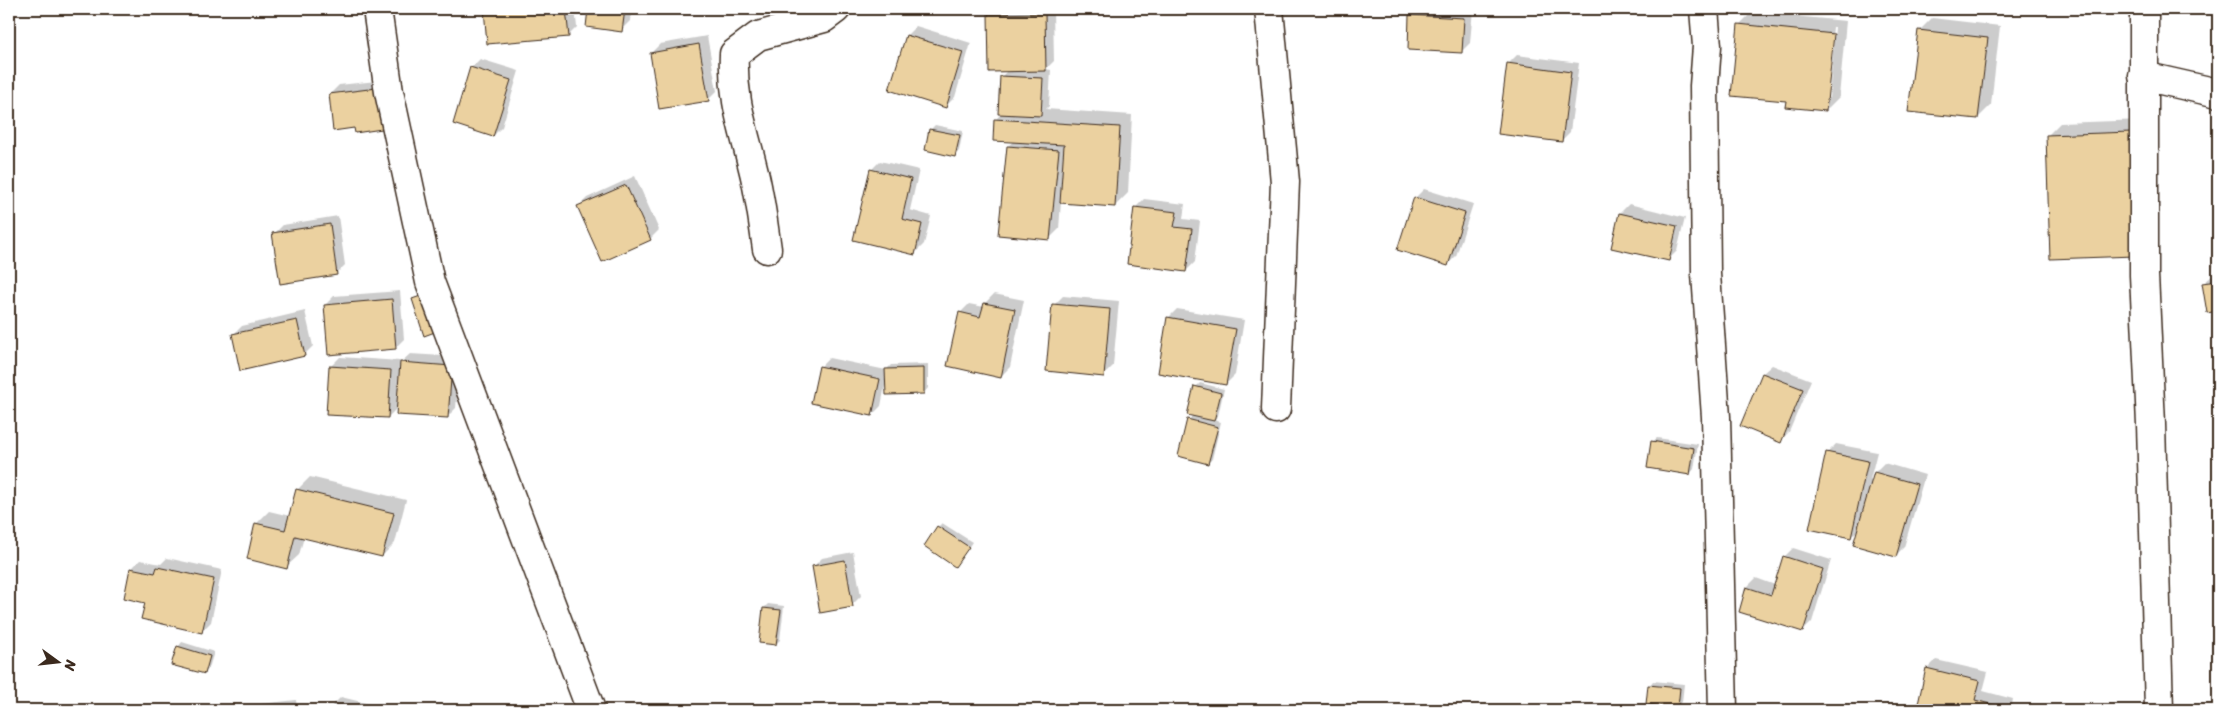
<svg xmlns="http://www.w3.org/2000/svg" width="2227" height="719" font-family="Sriracha,sans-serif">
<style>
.shadow{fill:#0003;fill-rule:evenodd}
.building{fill:#ebd1a0;stroke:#3b2a1e}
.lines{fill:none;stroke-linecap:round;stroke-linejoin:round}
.street-casing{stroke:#3b2a1e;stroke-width:31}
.street{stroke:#fff;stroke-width:28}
</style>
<rect width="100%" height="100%" fill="#fff"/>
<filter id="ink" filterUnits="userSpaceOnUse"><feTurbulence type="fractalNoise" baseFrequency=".02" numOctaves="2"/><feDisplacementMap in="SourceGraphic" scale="10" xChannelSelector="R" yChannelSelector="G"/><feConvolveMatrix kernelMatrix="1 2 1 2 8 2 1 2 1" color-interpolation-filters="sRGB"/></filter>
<g filter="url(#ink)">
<g class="shadow">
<polygon points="485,9 575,9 577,27 568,36 488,42"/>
<polygon points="589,9 632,9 630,21 621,30 587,26"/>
<polygon points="995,9 1053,9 1054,61 1046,69 1051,70 1049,106 1046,109 1132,115 1128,193 1115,206 1061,202 1059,229 1050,238 1008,146 1014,141 995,120 1002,113 1001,77 1007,71 989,14"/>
<polygon points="1418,9 1473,9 1470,43 1461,52 1411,16"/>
<path d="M1752,12L1846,21L1839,97L1826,110L1739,25ZM1833,27H1835L1829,98H1826Z"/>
<polygon points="1932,18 2000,26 1991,105 1978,118 1920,30"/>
<polygon points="916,26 971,43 955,97 946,106 890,90 907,35"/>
<polygon points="707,36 717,91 708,100 651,53 660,44"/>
<polygon points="1517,55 1579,63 1570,132 1561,141 1508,64"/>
<polygon points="480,59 519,71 502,127 493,136 471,68"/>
<polygon points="386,80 390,119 381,128 355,127 330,94 339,85"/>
<polygon points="2143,120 2135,255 2047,136 2060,123"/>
<polygon points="935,125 963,131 959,151 955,155 930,130"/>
<polygon points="880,161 919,170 910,210 931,216 924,244 915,253 871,170"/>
<polygon points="635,176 659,230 650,239 578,207 587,198"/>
<polygon points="1424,189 1473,204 1456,256 1447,265 1415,198"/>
<polygon points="1144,199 1185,204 1183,219 1200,221 1195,262 1186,271 1135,208"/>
<polygon points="1629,204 1685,218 1677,251 1668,260 1612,247 1620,213"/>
<polygon points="338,216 345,265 336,274 274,234 283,225"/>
<polygon points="2218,255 2218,310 2208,312 2204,283 2213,275 2217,274 2215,258"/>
<polygon points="400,291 404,339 395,348 325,305 334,296"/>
<polygon points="994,294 1024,300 1010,367 1001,376 960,313 969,304 984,307 985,303"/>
<polygon points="1063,296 1119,301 1113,366 1104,375 1054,305"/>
<polygon points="1177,309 1244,320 1235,375 1226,384 1168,318"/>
<polygon points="305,311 313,346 304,355 233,335 242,326"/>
<polygon points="410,354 460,357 456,408 447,417 398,407 388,417 331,366 340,357 400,361 399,364"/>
<polygon points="829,358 886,370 891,365 928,364 928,388 924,393 886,381 881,406 872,415 820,367"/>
<polygon points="1772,365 1811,380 1789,432 1780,441 1763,373"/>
<polygon points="1200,383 1224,389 1218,416 1213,420 1221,422 1212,459 1208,463 1189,420 1193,415 1196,387"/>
<polygon points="1657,438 1698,444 1694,469 1690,474 1652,442"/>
<polygon points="1836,444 1877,452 1870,480 1873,481 1875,472 1884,463 1925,475 1904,547 1895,556 1859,529 1851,537 1827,453"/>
<polygon points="310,477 406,500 395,543 382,556 304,537 299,555 286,567 256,524 269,511 290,516 297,490"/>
<polygon points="942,523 972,542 959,561 938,527"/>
<polygon points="1793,548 1831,560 1812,622 1803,631 1740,611 1747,587 1756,578 1775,585 1784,557"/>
<polygon points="853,552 861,596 852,605 813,567 822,558"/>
<polygon points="167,558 222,570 211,622 202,631 146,602 131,569 140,560 161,564"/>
<polygon points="768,604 784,606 780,640 776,644 764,608"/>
<polygon points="182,642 214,652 209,668 205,673 178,647"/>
<polygon points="1936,660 1988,672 1983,691 2013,699 2011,710 1946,710 1919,703 1927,669"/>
<polygon points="1653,681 1684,684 1682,702 1677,706 1649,686"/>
<polygon points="341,697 386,708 386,710 331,710 332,706"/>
<polygon points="296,700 297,710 231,710 234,707"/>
</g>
<g class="building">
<polygon points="484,9 566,9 569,37 487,44"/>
<polygon points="588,9 625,9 622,32 586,27"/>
<polygon points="1045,13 1046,71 989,72 988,14"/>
<polygon points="1409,15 1464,18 1462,53 1408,50"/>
<polygon points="1738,24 1834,34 1826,111 1785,107 1786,101 1731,96"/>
<polygon points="1918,30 1988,38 1978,119 1908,112"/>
<polygon points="906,35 963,52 946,108 889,90"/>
<polygon points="699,44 709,101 659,109 650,53"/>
<polygon points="1507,63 1571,72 1562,142 1498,134"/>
<polygon points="470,67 511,80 493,137 453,124"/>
<polygon points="1000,76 1043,78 1041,116 998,114"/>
<polygon points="377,88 382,129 355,133 354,128 333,131 329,94"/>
<polygon points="994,119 1120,127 1115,207 1060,203 1064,145 993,141"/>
<polygon points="929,129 960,135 955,157 925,150"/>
<polygon points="2131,132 2135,256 2050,259 2046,135"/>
<polygon points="1007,146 1059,150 1050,240 998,235"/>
<polygon points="870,169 911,179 902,219 922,224 915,255 853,240"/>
<polygon points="626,185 651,240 602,262 577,206"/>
<polygon points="1414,197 1465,213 1448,266 1397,250"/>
<polygon points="1134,207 1177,212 1174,227 1192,229 1186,272 1127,264"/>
<polygon points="1619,213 1677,226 1669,261 1611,248"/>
<polygon points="330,224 337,275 280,284 272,233"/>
<polygon points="2214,257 2218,257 2218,311 2207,313 2202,283 2217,281"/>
<polygon points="432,292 443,329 424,336 412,299"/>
<polygon points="392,299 396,349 328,355 324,305"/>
<polygon points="984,303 1015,309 1001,378 947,366 959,312 980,317"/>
<polygon points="1052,304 1110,309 1104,377 1046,371"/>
<polygon points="1167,317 1236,329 1226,385 1158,373"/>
<polygon points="297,320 305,356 240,371 232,334"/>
<polygon points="400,362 452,366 448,418 396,415"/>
<polygon points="329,366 391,370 388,418 326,415"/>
<polygon points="819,366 880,379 872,416 811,403"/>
<polygon points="924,368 924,394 886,395 885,369"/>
<polygon points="1762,373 1803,389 1781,443 1740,426"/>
<polygon points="1194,386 1221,393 1214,421 1187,415"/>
<polygon points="1187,419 1218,427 1208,464 1178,456"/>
<polygon points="1651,441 1694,448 1690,475 1647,468"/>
<polygon points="1826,452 1868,461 1851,538 1809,529"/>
<polygon points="1874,472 1917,484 1896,557 1853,545"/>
<polygon points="296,489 394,513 382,557 295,536 287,569 247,559 255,523 285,530"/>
<polygon points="937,526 969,547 955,567 924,546"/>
<polygon points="1783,556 1823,569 1803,632 1739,612 1746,587 1771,595"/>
<polygon points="845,560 853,607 820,613 812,566"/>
<polygon points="157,567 214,579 202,633 141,619 145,603 124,598 130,568 155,573"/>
<polygon points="763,608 781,610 776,645 759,643"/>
<polygon points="177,646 210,656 205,674 171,665"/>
<polygon points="1926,668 1980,681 1975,700 2005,708 2005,710 1941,710 1918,704"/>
<polygon points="1648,685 1680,688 1678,707 1646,704"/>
</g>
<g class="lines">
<g class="street-casing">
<g id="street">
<polyline points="377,9 389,92 430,282 591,710"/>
<polyline points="1269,9 1285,182 1276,409"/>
<polyline points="1704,9 1707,46 1704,86 1706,274 1716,417 1723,710"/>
<polyline points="2144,9 2144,275 2151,424 2159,710"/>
<polyline points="2143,76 2218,93"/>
<path d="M767,249C763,222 760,195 753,168C743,127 732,98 734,54L758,36L824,18L836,9"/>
</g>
</g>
<use href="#street" class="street"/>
</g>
</g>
<rect width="2227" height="719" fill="none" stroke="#fff" stroke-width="30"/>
<rect x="15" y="15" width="2197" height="689" fill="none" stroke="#3b2a1e" stroke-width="2" filter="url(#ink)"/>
<g transform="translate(58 662) rotate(105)" stroke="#ffffff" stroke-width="4" paint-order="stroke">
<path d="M0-4L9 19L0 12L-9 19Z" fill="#3b2a1e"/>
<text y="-8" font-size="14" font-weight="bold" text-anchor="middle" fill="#3b2a1e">N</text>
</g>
</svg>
